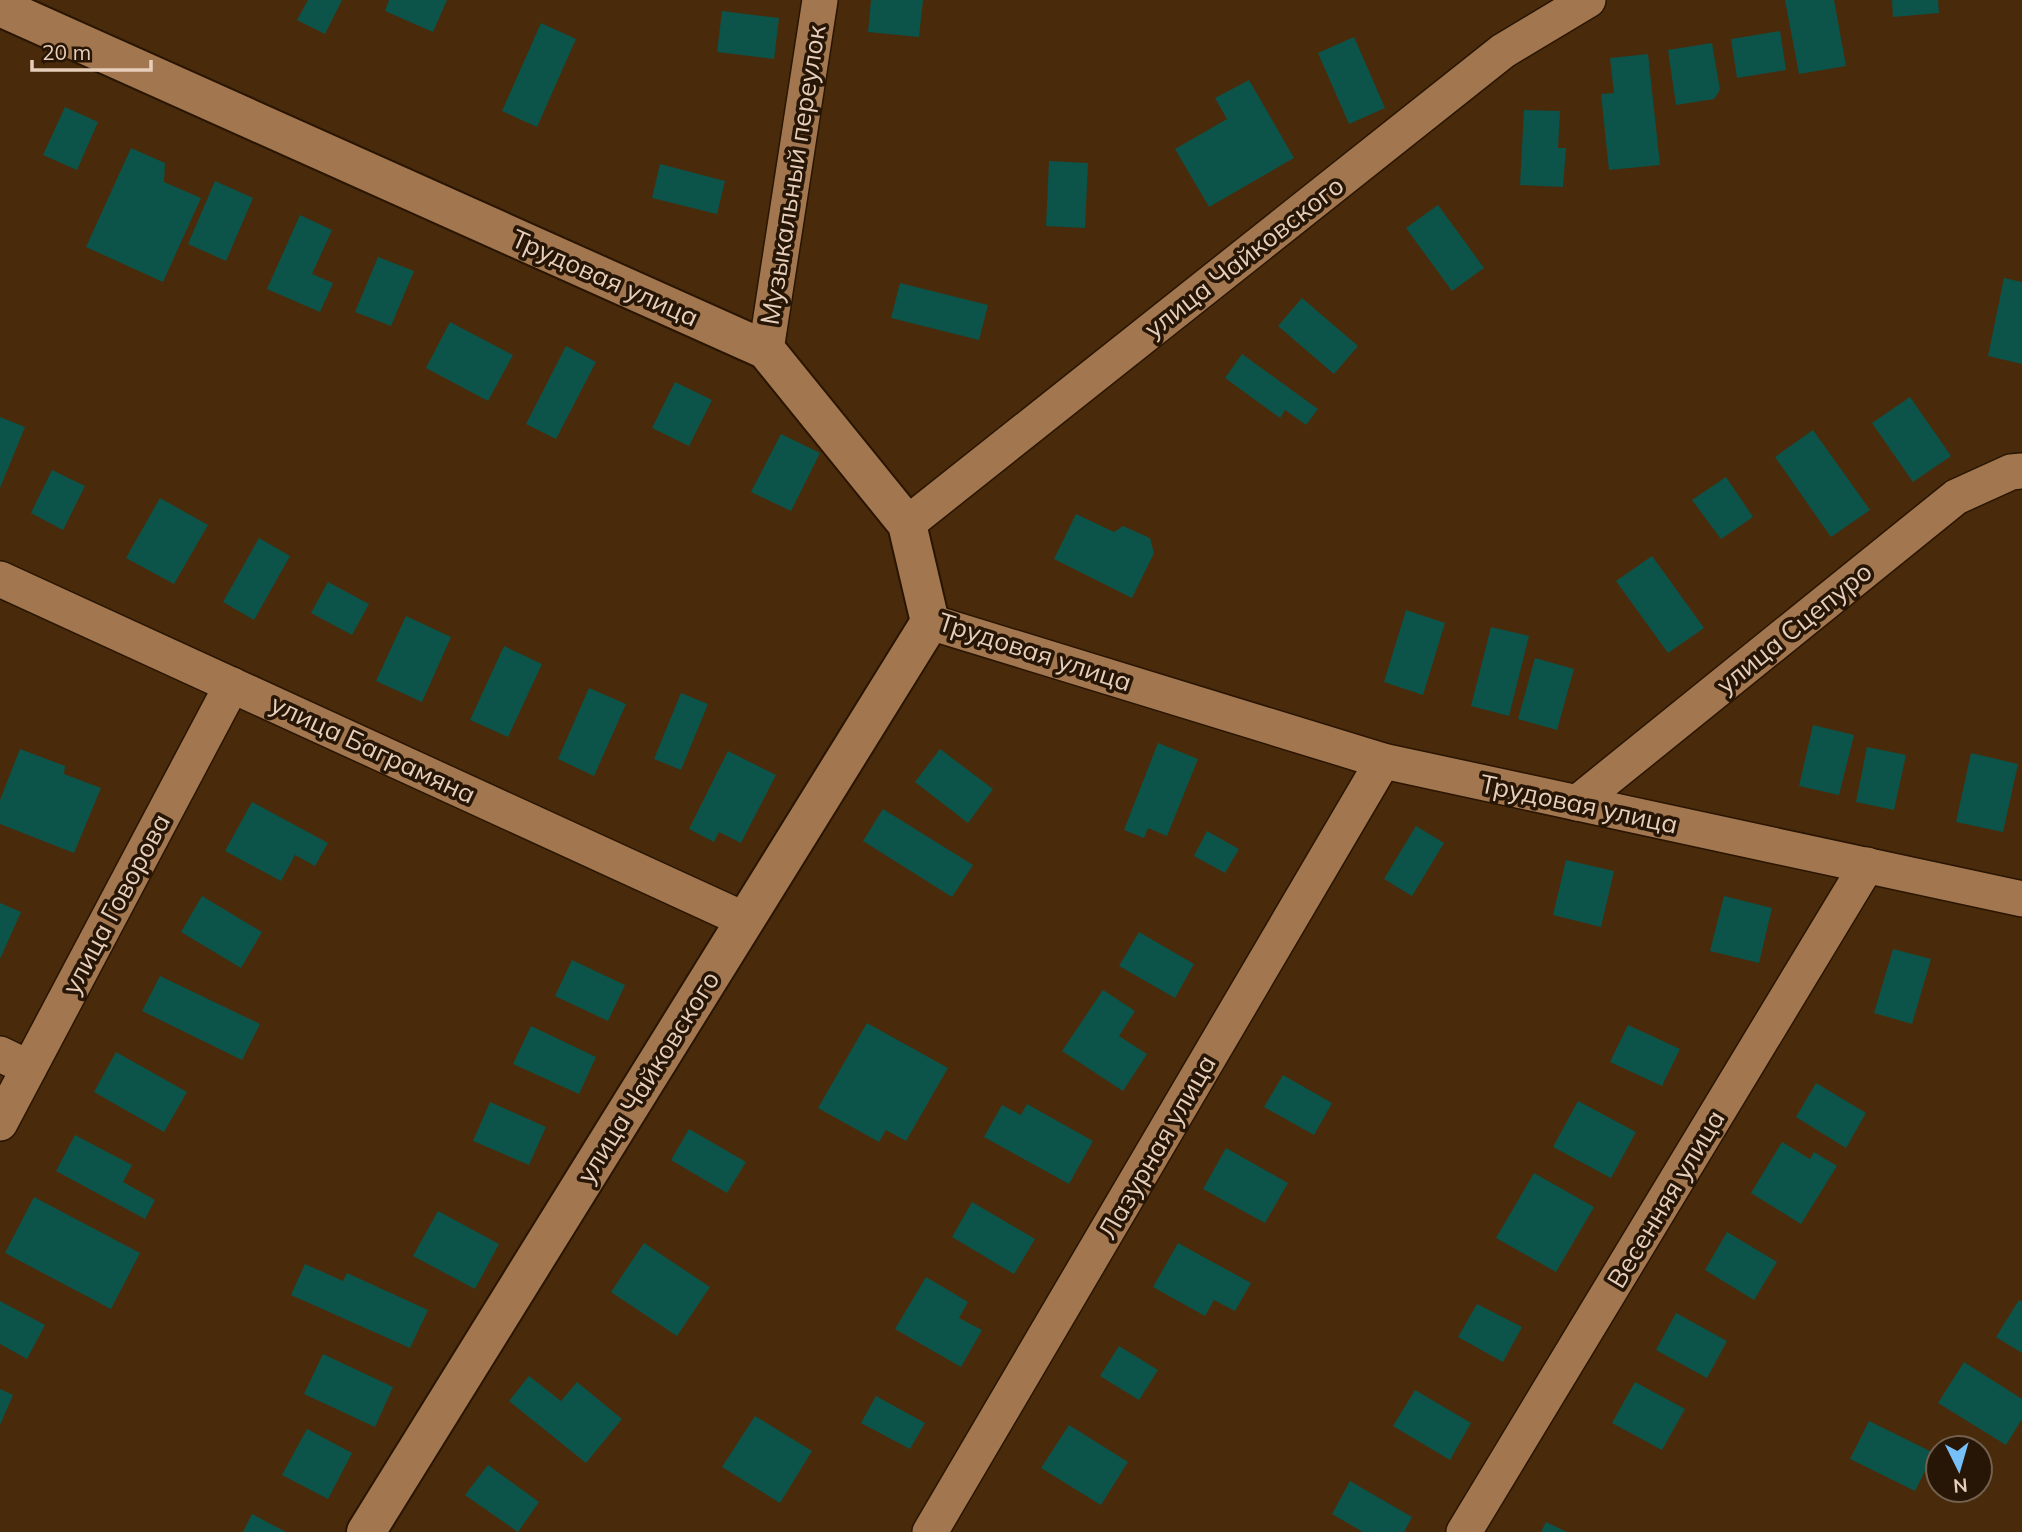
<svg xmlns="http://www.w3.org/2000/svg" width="2022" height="1532" font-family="Mulish,sans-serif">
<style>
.building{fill:#0c534a}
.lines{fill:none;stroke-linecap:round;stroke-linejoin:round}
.minor-casing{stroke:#291502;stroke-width:38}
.secondary-casing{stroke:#291502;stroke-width:42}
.minor{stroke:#a2764e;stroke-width:35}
.secondary{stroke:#a2764e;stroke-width:38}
.labels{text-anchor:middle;stroke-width:7;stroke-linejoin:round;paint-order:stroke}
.street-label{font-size:26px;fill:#e6ceba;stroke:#271606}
</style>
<rect width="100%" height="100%" fill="#492b0b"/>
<g class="building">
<polygon points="308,0 342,0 325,34 297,20"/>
<polygon points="389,0 447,0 433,32 385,11"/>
<polygon points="871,0 923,0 919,37 868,32"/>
<polygon points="1785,0 1834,0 1846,66 1799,74"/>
<polygon points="1892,0 1938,0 1939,13 1893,17"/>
<polygon points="722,11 779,18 774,59 717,52"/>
<polygon points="541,23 576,39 537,127 502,111"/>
<polygon points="1780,31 1786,70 1737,78 1731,39"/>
<polygon points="1354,37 1385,108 1349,124 1318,53"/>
<polygon points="1712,43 1720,90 1714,99 1676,105 1668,50"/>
<polygon points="1648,54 1660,165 1609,170 1601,94 1614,93 1610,58"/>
<polygon points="1249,80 1294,158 1209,207 1175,149 1227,119 1215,98"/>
<polygon points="65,107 98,122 77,170 43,155"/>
<polygon points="1524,110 1560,111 1558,148 1566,148 1563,187 1520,185"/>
<polygon points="131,148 165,163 164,182 201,198 163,282 86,247"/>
<polygon points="1049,161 1088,163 1085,228 1046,226"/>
<polygon points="660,164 725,181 717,214 652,198"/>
<polygon points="215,181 253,198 226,261 188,244"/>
<polygon points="1438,205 1484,268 1452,291 1406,228"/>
<polygon points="300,215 332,230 312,274 333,283 320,312 267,289"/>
<polygon points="378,257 414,271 391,326 355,312"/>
<polygon points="2004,278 2022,282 2022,364 1988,356"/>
<polygon points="900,283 988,305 979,340 891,318"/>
<polygon points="1302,298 1358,346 1334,374 1278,326"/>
<polygon points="450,322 513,355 488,401 426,368"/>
<polygon points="566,346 596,362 556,439 526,424"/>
<polygon points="1242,354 1318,409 1306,425 1285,410 1280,418 1225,378"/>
<polygon points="675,382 712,400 689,446 652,428"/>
<polygon points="1910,397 1951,456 1913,482 1872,423"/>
<polygon points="0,417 25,427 0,488"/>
<polygon points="1813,430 1870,510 1831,537 1775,457"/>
<polygon points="781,434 820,453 791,511 751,492"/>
<polygon points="52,470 85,486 63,530 31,513"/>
<polygon points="1726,477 1753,517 1721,539 1692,500"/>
<polygon points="160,498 208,525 174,584 126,558"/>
<polygon points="1076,514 1114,532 1123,526 1150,538 1154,553 1132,598 1054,559"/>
<polygon points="259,538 290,556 254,620 223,602"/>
<polygon points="1652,556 1704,628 1668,653 1616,581"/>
<polygon points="328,582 369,604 352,635 311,613"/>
<polygon points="1406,610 1445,623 1423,695 1384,682"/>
<polygon points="406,616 451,637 422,702 376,681"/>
<polygon points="1491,627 1529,636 1509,716 1471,706"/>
<polygon points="504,646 542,664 508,737 470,720"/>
<polygon points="1535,658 1574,669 1557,730 1518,719"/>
<polygon points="589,688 626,704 594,776 558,759"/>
<polygon points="681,693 708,704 681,770 654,759"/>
<polygon points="1813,725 1854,735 1839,795 1799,786"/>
<polygon points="1158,743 1198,759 1167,836 1148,828 1144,838 1124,830"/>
<polygon points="1867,747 1906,755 1894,810 1856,802"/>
<polygon points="20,749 65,766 64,774 101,788 74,853 0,824 0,800"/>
<polygon points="940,749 993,789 968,823 915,782"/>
<polygon points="728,751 776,775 741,843 719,832 714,842 689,829"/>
<polygon points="1971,753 2018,764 2003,832 1956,822"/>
<polygon points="252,802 328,843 315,866 295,855 281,881 225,851"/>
<polygon points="883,809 973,865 952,897 863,841"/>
<polygon points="1416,826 1444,843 1412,896 1384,879"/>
<polygon points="1207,831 1239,849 1225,873 1194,856"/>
<polygon points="1566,860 1614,871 1601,927 1553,915"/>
<polygon points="202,896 262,932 241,968 181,932"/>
<polygon points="1724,896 1772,908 1759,963 1710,951"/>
<polygon points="0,903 21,912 0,959"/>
<polygon points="1139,932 1194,964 1175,998 1119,966"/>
<polygon points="1893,949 1931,959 1912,1024 1874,1013"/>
<polygon points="572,960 625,985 608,1021 555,996"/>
<polygon points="160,976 260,1024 242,1060 142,1011"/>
<polygon points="1103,990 1135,1011 1119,1036 1147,1054 1123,1091 1062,1051"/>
<polygon points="867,1023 948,1068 906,1141 886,1130 879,1142 818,1108"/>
<polygon points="1628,1025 1680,1049 1662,1086 1610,1062"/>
<polygon points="531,1026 596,1057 579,1094 513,1064"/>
<polygon points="116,1052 187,1092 164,1132 94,1092"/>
<polygon points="1283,1075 1332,1103 1314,1135 1264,1107"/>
<polygon points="1816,1083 1866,1113 1846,1148 1796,1117"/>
<polygon points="1578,1101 1636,1132 1611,1178 1553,1147"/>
<polygon points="490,1102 546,1127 529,1165 473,1141"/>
<polygon points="1027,1104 1093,1141 1069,1184 984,1137 1002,1105 1021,1115"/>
<polygon points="689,1129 746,1162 727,1193 671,1160"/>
<polygon points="75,1135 132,1165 123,1182 155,1200 145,1219 56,1171"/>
<polygon points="1782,1142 1810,1159 1814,1152 1837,1166 1801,1224 1751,1193"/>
<polygon points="1226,1148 1288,1183 1265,1223 1203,1189"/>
<polygon points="1534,1173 1594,1207 1556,1272 1496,1238"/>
<polygon points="34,1197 140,1253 111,1309 5,1253"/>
<polygon points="972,1202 1035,1239 1014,1274 952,1237"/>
<polygon points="438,1211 499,1244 475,1289 413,1256"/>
<polygon points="1727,1232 1777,1262 1754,1300 1705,1270"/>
<polygon points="644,1243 710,1287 677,1336 611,1292"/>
<polygon points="1178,1243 1251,1283 1235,1311 1214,1300 1205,1316 1153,1287"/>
<polygon points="305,1264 343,1281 347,1273 428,1310 410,1348 291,1295"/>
<polygon points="926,1277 968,1302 959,1318 982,1330 961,1367 895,1329"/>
<polygon points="2019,1300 2022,1302 2022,1353 1996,1337"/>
<polygon points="0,1301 45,1325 27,1359 0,1344"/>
<polygon points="1477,1304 1522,1327 1503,1362 1458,1337"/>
<polygon points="1676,1313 1727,1341 1707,1378 1656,1350"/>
<polygon points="1119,1346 1158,1370 1139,1400 1100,1376"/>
<polygon points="323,1354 393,1387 375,1427 304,1394"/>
<polygon points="1964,1362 2022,1399 2022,1419 2006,1445 1938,1403"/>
<polygon points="529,1376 561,1401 577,1382 622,1419 586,1463 509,1401"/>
<polygon points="1635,1382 1685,1409 1662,1450 1612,1423"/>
<polygon points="0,1389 13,1395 0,1425"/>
<polygon points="1415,1390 1471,1423 1450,1460 1393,1426"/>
<polygon points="876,1396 925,1423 910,1449 861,1423"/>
<polygon points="755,1416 812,1451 780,1503 722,1467"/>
<polygon points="1869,1421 1934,1453 1915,1491 1850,1459"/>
<polygon points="1069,1425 1128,1462 1101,1505 1041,1468"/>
<polygon points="307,1429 352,1453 328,1499 282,1475"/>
<polygon points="488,1465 539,1502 518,1532 465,1495"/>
<polygon points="1350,1481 1412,1517 1404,1532 1363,1532 1332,1514"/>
<polygon points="252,1514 286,1532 243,1532"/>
<polygon points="1546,1522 1567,1532 1541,1532"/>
</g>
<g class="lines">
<g class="minor-casing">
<g id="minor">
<polyline points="766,350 820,0"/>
<polyline points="907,524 1503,51 1588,0"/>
<polyline points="0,579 745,920"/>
<polyline points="930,622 1383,761 2022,899"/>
<polyline points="1577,803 1956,497 2011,472 2022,471"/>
<polyline points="0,1054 29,1068"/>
<polyline points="0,1123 232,685"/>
<polyline points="930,1532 1383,761"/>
<polyline points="1464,1532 1867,865"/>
</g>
</g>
<g class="secondary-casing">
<polyline id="secondary" points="0,7 766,350 907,524 930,622 366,1532"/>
</g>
<use href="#minor" class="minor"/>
<use href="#secondary" class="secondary"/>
</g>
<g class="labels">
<g class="street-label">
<text transform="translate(793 175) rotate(-81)" y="9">Музыкальный переулок</text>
<text transform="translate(1244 257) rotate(-38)" y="9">улица Чайковского</text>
<text transform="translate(605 278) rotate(24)" y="9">Трудовая улица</text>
<text transform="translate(1794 628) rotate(-39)" y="9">улица Сцепуро</text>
<text transform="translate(1035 652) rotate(18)" y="9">Трудовая улица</text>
<text transform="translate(373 749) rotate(25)" y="9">улица Баграмяна</text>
<text transform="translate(1579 804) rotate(12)" y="9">Трудовая улица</text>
<text transform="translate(116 904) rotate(-62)" y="9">улица Говорова</text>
<text transform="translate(648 1077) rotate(-58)" y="9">улица Чайковского</text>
<text transform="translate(1157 1147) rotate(-60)" y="9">Лазурная улица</text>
<text transform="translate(1666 1199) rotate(-59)" y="9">Весенняя улица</text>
</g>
</g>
<g transform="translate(1959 1469) rotate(175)"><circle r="33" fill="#271606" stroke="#73604e" stroke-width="2"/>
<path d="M0-5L12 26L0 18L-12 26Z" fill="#77c0f7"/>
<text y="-10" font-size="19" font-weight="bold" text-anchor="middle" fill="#e6ceba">N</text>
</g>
<path d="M32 60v10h119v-10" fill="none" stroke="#e6ceba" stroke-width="3.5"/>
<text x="42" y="60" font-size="21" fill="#e6ceba" stroke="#271606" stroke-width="5" paint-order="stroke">20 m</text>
</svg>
